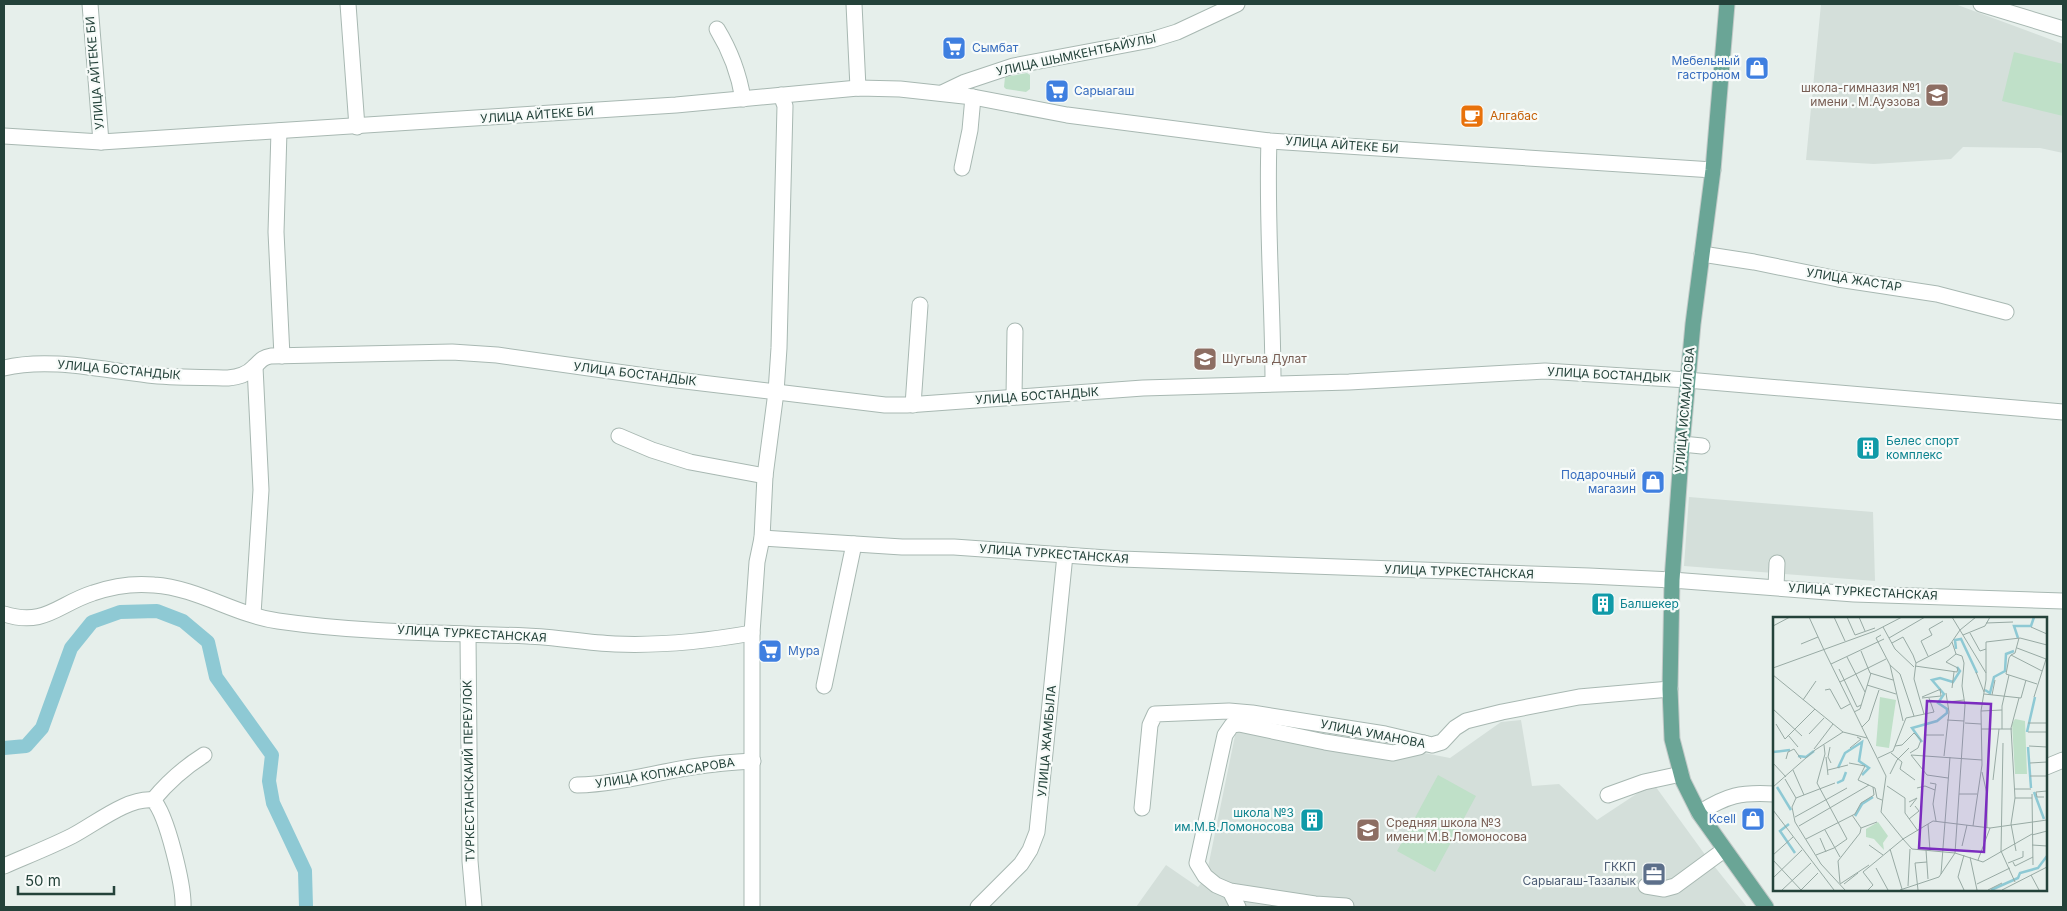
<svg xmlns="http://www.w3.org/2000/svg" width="2067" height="911" font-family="Inter,sans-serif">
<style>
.built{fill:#d4dfda}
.green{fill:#bfe0c8}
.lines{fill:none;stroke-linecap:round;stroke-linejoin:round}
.canal{stroke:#8ec9d4;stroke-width:14}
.minor-casing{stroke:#a8b8b2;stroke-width:17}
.major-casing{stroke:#c2cac8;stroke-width:17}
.minor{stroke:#fff;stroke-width:15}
.major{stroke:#6aa596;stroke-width:15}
.labels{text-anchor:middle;stroke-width:4.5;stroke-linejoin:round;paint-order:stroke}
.shop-label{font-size:12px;fill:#366cbe;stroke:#f7fbf9;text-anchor:start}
.street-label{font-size:12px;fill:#24423a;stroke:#f7fbf9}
.education-label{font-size:12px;fill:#785e54;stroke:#f7fbf9;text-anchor:start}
.food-label{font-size:12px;fill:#c56008;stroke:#f7fbf9;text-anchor:start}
.culture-label{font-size:12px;fill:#0d838f;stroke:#f7fbf9;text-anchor:start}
.service-label{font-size:12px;fill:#4e5e75;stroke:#f7fbf9;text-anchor:end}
.inset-river{fill:none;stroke:#8ec9d4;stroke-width:2.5}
.inset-road{fill:none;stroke:#98aaa4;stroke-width:1}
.view{fill:#7b2cbf;fill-opacity:0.15;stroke:#7b2cbf;stroke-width:2.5}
.inset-edge{fill:none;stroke:#24423a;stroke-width:2.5}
</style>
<rect width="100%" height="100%" fill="#e6efeb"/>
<g class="built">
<polygon points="1821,4 1955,4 2063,44 2063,153 2040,148 1963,147 1951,159 1874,164 1806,160"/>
<polygon points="1689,497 1873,512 1875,581 1684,566"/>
<polygon points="1249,719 1450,758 1501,722 1521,720 1532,786 1559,784 1597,820 1653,783 1706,856 1747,907 1136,907 1166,865 1198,887 1206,877 1238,721"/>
</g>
<g class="green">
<polygon points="2014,52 2063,64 2063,116 2002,101"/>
<polygon points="1027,73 1030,75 1030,89 1026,92 1006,89 1004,87 1005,77"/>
<polygon points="1438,775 1476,796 1435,872 1397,851"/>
</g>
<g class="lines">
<polyline class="canal" points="4,748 26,746 42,728 71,648 92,622 120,612 157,611 183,621 208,642 216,677 272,755 269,781 273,803 305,871 306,907"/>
<g class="minor-casing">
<g id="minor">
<polyline points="90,4 101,142"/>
<polyline points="348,4 357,127"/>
<polyline points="854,4 858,88"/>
<polyline points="1981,4 2063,29"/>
<path d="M717,29C731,52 739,74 743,99"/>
<polyline points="942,93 965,82 1013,66 1151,40 1177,32 1237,4"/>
<polyline points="279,131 276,232 282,356"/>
<polyline points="4,136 101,142 676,105 858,88 900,89 973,97 1067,115 1269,141 1713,170"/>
<path d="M1269,141C1266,222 1273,302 1273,383"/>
<polyline points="962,168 970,130 973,97"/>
<polyline points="1702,254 1754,262 1838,279 1937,294 2006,312"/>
<path d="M4,368C50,357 101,370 148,375C174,378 201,377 228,378C238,377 247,375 254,367C261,361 261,358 271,356L452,352L497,355L660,378L885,405H907L1143,388L1349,382L1545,371L1687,380L2063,412"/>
<polyline points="1014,397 1015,331"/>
<polyline points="913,405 920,305"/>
<polyline points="619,436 652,450 690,462 765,476"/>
<polyline points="1682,444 1702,446"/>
<polyline points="762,538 902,547 954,547 1121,559 1589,576 1672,580 1854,594 2063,601"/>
<polyline points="1776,587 1777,563"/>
<path d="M4,614C45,627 58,604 93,593C113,586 133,583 154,585C198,588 235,615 278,621C361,633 444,633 527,636C557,637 586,643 615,644C662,646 707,641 752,633"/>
<polyline points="253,614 261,490 255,367"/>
<polyline points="468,635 470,861 474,907"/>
<polyline points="824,686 854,544"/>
<polyline points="2046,767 2063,760"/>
<path d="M577,785C617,784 653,773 692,767C712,764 733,762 753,761"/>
<polyline points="1608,795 1644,782 1681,774"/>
<path d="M153,800C167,783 185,767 204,755"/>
<polyline points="1142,808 1150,725 1155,714 1229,711 1252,713 1385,734 1432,745 1442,742 1455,728 1466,721 1502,712 1579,697 1670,689"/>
<path d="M1699,813C1727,795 1741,792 1774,794"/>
<path d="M4,866C27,856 50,847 72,836C95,824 128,797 153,800C167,814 184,887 183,907"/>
<polyline points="1646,886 1664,889 1675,886 1724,850"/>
<polyline points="1230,891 1238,907"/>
<polyline points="1346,906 1315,904 1230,891 1216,885 1205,876 1197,863 1225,735 1232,725 1239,724 1325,742 1393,753 1419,747 1424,743"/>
<polyline points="752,907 752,633 757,562 762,538 765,476 776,392 779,348 785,106 781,95"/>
<polyline points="978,907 1021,864 1030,850 1037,832 1065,555"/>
</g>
</g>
<g class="major-casing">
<polyline id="major" points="1727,4 1713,170 1693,324 1682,444 1672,580 1670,689 1672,739 1683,781 1699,813 1766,907"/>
</g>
<use href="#minor" class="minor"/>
<use href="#major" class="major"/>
</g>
<defs>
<g id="supermarket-square" transform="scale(1.25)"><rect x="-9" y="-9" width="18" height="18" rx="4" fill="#3f7fe0" stroke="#f7fbf9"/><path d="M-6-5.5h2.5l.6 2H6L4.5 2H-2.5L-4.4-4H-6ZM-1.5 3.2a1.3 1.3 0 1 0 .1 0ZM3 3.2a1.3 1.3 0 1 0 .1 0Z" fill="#fff"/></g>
<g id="shop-square" transform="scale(1.25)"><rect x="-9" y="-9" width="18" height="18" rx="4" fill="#3f7fe0" stroke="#f7fbf9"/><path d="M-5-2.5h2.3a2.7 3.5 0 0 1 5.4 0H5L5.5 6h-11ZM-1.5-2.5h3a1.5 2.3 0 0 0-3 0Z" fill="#fff"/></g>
<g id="school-square" transform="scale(1.25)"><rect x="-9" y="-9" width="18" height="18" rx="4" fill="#8d6e63" stroke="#f7fbf9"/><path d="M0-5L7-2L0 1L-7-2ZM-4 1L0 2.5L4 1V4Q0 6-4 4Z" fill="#fff"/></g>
<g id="cafe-square" transform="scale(1.25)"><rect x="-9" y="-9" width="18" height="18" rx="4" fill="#e8710a" stroke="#f7fbf9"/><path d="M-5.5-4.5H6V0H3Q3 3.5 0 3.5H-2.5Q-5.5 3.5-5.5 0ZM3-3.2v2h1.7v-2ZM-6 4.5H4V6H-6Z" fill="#fff"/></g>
<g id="building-square" transform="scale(1.25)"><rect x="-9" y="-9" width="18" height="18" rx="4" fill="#0f9aa8" stroke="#f7fbf9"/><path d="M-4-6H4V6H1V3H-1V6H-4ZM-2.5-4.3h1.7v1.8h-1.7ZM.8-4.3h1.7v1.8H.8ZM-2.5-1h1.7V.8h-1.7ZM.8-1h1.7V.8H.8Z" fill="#fff"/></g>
<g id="office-square" transform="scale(1.25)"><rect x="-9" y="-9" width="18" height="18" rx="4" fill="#5c6f8a" stroke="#f7fbf9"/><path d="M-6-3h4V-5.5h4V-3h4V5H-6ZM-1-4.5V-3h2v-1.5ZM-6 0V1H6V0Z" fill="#fff"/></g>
</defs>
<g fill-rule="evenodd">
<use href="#supermarket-square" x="954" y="48"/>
<use href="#shop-square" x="1757" y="68"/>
<use href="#supermarket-square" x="1057" y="91"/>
<use href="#school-square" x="1937" y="95"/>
<use href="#cafe-square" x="1472" y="116"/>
<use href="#school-square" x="1205" y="359"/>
<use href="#building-square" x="1868" y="448"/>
<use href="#shop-square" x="1653" y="482"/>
<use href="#building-square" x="1603" y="604"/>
<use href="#supermarket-square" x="770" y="651"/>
<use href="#shop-square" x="1753" y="819"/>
<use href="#building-square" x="1312" y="820"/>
<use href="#school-square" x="1368" y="830"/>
<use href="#office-square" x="1654" y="874"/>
</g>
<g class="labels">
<g class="shop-label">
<text x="972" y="52">Сымбат</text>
<text x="1740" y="65" text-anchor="end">Мебельный<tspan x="1740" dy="14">гастроном</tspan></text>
<text x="1074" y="95">Сарыагаш</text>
<text x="1636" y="479" text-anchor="end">Подарочный<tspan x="1636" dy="14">магазин</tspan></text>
<text x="788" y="655">Мура</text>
<text x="1736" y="823" text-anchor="end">Kcell</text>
</g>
<g class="street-label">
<text transform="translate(1076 55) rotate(-12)" y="4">УЛИЦА ШЫМКЕНТБАЙУЛЫ</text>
<text transform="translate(95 73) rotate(-95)" y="4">УЛИЦА АЙТЕКЕ БИ</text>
<text transform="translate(537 115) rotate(-4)" y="4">УЛИЦА АЙТЕКЕ БИ</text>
<text transform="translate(1342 145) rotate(4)" y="4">УЛИЦА АЙТЕКЕ БИ</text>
<text transform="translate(1854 280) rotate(9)" y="4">УЛИЦА ЖАСТАР</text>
<text transform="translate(119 370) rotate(5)" y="4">УЛИЦА БОСТАНДЫК</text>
<text transform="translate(635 374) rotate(7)" y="4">УЛИЦА БОСТАНДЫК</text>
<text transform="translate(1609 375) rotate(3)" y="4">УЛИЦА БОСТАНДЫК</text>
<text transform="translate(1037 396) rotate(-4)" y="4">УЛИЦА БОСТАНДЫК</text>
<text transform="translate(1685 410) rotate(-85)" y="4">УЛИЦА ИСМАИЛОВА</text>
<text transform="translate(1054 554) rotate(4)" y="4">УЛИЦА ТУРКЕСТАНСКАЯ</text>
<text transform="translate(1459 572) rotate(2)" y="4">УЛИЦА ТУРКЕСТАНСКАЯ</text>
<text transform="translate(1863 592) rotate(3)" y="4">УЛИЦА ТУРКЕСТАНСКАЯ</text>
<text transform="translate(472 634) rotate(3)" y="4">УЛИЦА ТУРКЕСТАНСКАЯ</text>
<text transform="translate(1373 734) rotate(11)" y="4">УЛИЦА УМАНОВА</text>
<text transform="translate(1047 741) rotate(-85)" y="4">УЛИЦА ЖАМБЫЛА</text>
<text transform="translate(469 771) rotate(-91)" y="4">ТУРКЕСТАНСКАИЙ ПЕРЕУЛОК</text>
<text transform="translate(665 773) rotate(-9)" y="4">УЛИЦА КОПЖАСАРОВА</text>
</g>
<g class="education-label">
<text x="1920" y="92" text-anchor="end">школа-гимназия №1<tspan x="1920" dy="14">имени . М.Ауэзова</tspan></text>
<text x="1222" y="363">Шугыла Дулат</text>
<text x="1386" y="827">Средняя школа №3<tspan x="1386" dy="14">имени М.В.Ломоносова</tspan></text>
</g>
<g class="food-label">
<text x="1490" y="120">Алгабас</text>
</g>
<g class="culture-label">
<text x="1886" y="445">Белес спорт<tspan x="1886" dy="14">комплекс</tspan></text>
<text x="1620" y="608">Балшекер</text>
<text x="1294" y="817" text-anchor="end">школа №3<tspan x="1294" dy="14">им.М.В.Ломоносова</tspan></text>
</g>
<g class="service-label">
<text x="1636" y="871">ГККП<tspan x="1636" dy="14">Сарыагаш-Тазалык</tspan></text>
</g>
</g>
<g transform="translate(1773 617)">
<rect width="274" height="274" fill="#e6efeb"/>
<path d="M242,102L252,104L254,157H242L239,107ZM105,205L115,219L110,226L111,233L101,222L93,220V212Z" fill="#bfe0c8"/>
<path d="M107,80L123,83L116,131L103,129Z" fill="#bfe0c8"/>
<path class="inset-river" d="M245,21L241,9H258L261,0M183,32L182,23L188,22L204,56M212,73L217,76L221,60L232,54L233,37L241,34M254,115L262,80M149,125L139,111L164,104L174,96V92L165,86L171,77L159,63L167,61L180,65L187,54L184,50M255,130L258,171M0,135L17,133M25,139L33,140L41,134M65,151L72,136L89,125L86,144L96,151L89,158M64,166L70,163L73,155M4,170L18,193M261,175L271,202M82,199L89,187L100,180M16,207L7,214L22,236M218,273L245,261L247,256L265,251L274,239"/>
<path class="inset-road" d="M36,0L51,33M61,0L72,24M74,0L82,18L102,11M86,0L92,14M179,0L213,56M213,6L240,5M0,9L17,0M110,10L122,32L141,50M258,10L274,17M197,16L207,34L213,32M108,18L103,21L117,48L130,104M190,18L212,9L217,0M116,21L152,0M119,26L130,20L140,38L143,46L141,62L151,97M28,27L45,20M244,31L273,42M51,33L113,159L108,195L130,222L160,204L217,211L274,203M88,34L97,56L120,63M238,38L242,36L246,21M155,39L148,24L159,18L156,12L170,4M74,40L92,75M143,46L176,29L187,13L203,0M58,47L111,22M117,48L127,57L141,99M142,49L184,55L185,51L173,45L183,37M0,51L102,14L129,0M66,52L84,90L88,88M203,55L211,75M0,58L70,115L94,121M67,65L113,42M264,67L233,57L236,41L238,38L269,54M94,68L123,77M179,71L181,55M52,73L57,72L68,92L77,87M211,77L248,81L253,63M219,78L222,63M149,80L168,72M261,80L274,39M149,81L168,79L167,72M30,83L43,64M175,85L191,83M0,92L29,119M208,94L229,93M81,95L87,92L98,56M174,103L191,104M192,106L208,107M255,106H274M3,107L12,122L42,92M89,110L96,103L106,73M208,112H239M229,112V89L236,58M255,115H274M36,117L51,101M15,118L25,130M151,118H171M122,129L129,128L141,116L148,123L145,131L137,136M256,129L274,130M57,130L55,140L58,146M77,131L88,122L84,120M41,132L60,107M118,136L129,145L127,152L142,163M171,139L176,95L173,76M53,140L55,158M105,141L120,134L133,101L161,95L156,81M13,142L15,135L21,132L28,142M0,146L13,160M76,146L92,149L85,163L102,171L104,181L109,183M257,146L274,145M20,153L31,178M55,153L75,148M209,155L214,177V211M117,157L124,143L136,131M257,159H274M175,161L154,158L138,138L209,143M12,162L23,181M220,163L226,112M157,166L163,167L160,187L163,204M114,169L132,181V196L145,214M0,170L42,133L70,115M144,171L152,169L162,173M241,172H258M186,177H204M259,177L260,248M271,180H264L263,175L274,174M23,181L19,190L22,205L48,247L72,273M23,181L62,166M242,181H259M136,185L144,181L137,190M0,193L61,273M79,198L88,211L104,205M22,200L74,171M136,202L146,194L142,189M155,207L157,234M26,209L96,168M200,209L209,148L208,94L213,63V25L247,21L274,28M52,213L67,240M259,218L274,214M47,221L53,235M33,222L82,197L88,186L101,178L100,170M96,228L110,238M259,228L274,229M189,229L194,208M117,232L129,272M153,233L155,262M228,234L242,265M243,234L238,207L242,181L238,111L246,81M228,235L230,126M0,238L20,220M43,238L61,231L74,222L44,166L52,137L51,128M197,240L204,273M0,243L28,273M205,243L217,211M240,245L242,249L260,240M235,246L250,240V234M103,251L115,273M168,257L177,140M258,258L266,273M0,261L29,233M67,266L65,244L87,216L88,211M67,267L96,248M71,267L85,256M204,267L237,251M135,269L137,232M9,273L38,246M28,273L45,256M95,273L100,268L90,255L130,222L139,232L182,236L210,245L259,217M127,273L166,260L182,236L192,88L189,69L191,46L189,39L183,37L179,25M145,273L142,246L154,245M191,273L185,260L191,238M215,273L229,266M229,273L274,250"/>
<path class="view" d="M154,84L218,87L211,235L146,231Z"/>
<rect width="274" height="274" class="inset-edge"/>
</g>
<rect width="2067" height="911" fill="none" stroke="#24423a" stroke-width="10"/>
<path d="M18 886v8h96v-8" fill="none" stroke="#24423a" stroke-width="2.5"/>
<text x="25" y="886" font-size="15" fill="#24423a" stroke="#f7fbf9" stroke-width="4" paint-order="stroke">50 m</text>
</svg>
